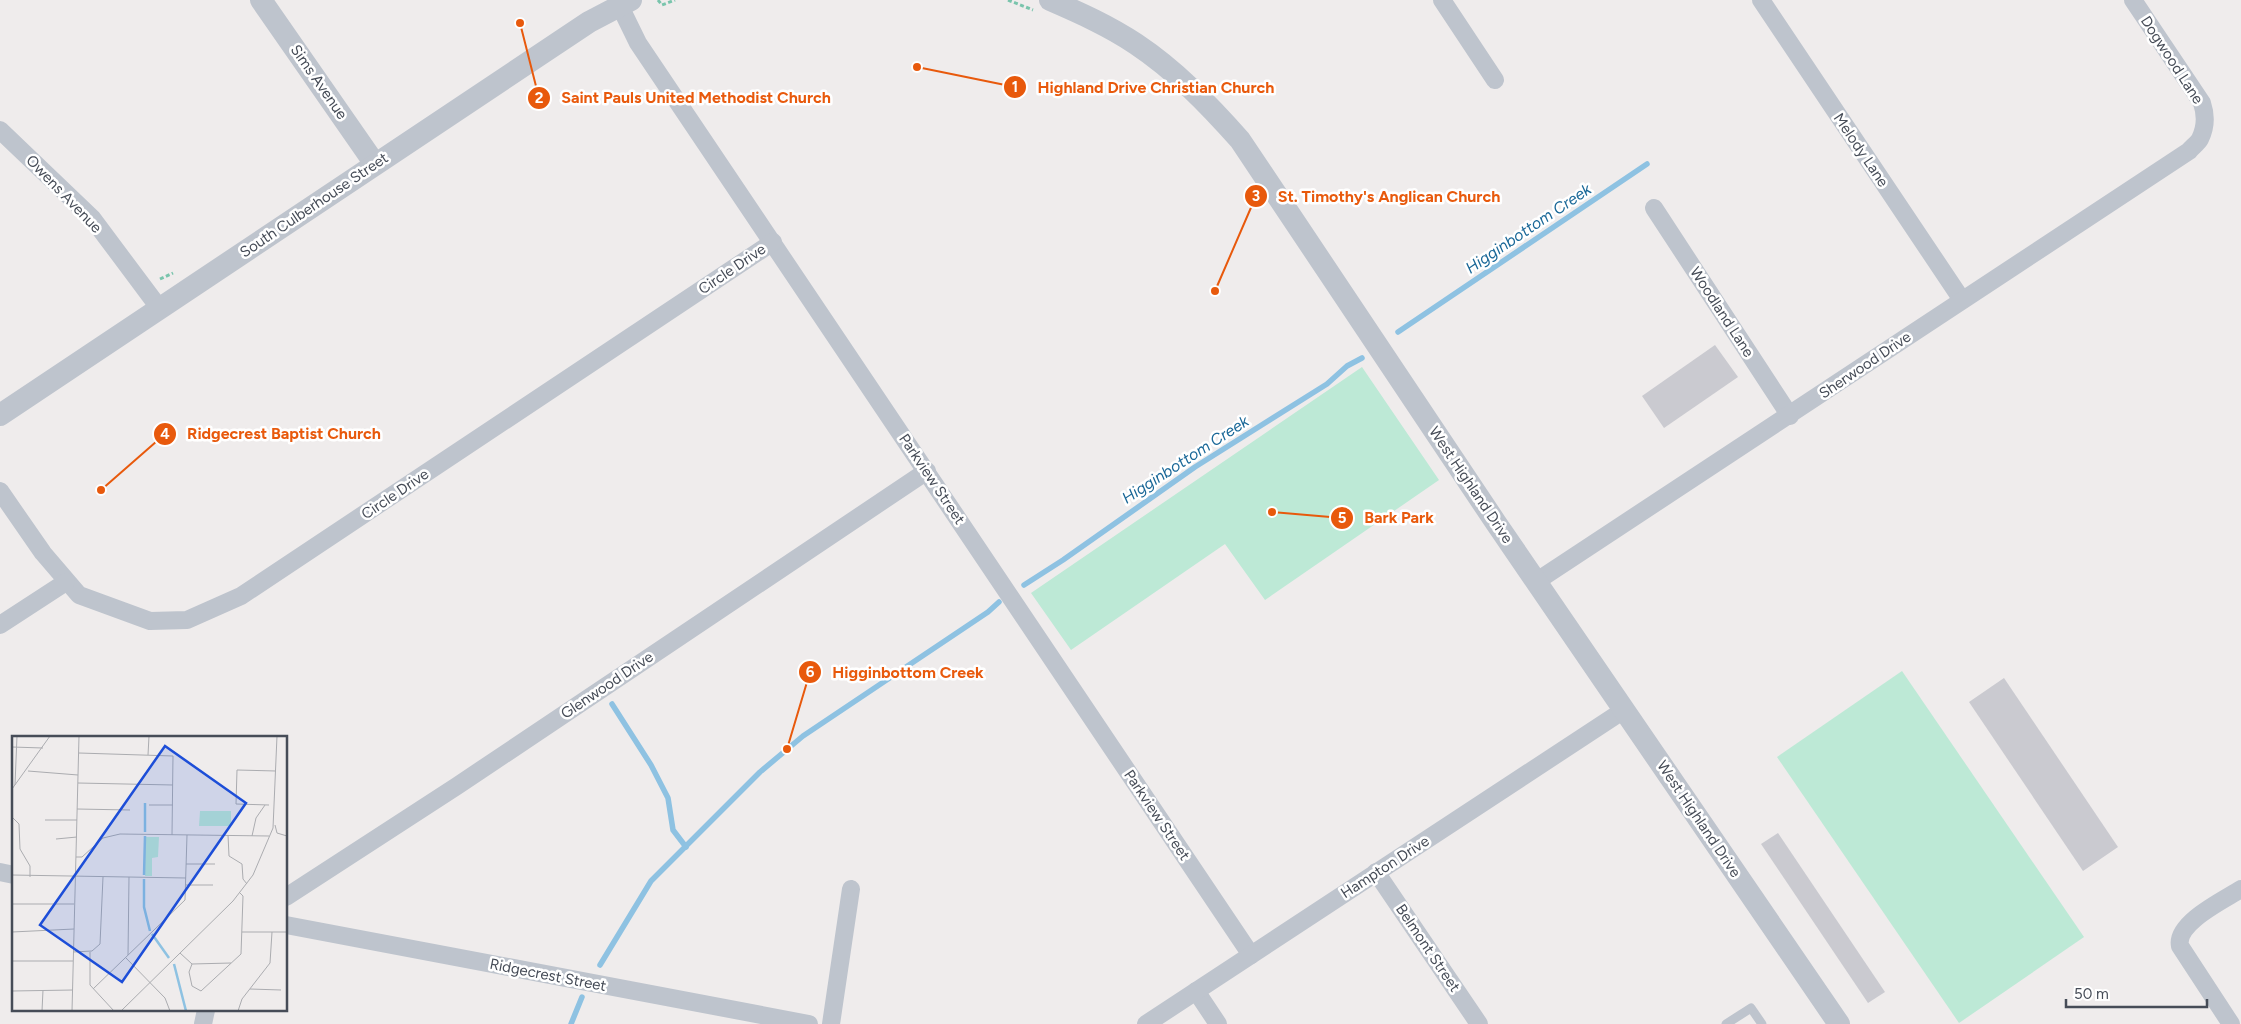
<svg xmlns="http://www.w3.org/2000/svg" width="2241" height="1024" font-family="Figtree,sans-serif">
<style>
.green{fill:#bde9d6}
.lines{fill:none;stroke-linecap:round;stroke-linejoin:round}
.stream{stroke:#8ec2e2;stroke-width:5.5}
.building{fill:#cacad0}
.path{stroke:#79c4ac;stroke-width:3;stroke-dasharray:4 2.5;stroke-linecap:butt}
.service{stroke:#bec4cd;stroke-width:9}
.minor{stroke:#bec4cd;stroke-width:18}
.tertiary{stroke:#bec4cd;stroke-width:22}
.labels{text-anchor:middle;stroke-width:5;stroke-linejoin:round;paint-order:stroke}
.street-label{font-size:15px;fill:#464c57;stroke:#fff}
.water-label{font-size:16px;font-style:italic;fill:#196797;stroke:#fff}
.inset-river{fill:none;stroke:#8ec2e2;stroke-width:2.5}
.inset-road{fill:none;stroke:#abacb0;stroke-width:1}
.view{fill:#1d4ed8;fill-opacity:0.15;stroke:#1d4ed8;stroke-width:2.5}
.inset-edge{fill:none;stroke:#464c57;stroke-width:2.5}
.leader{fill:none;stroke:#e8590c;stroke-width:2}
.callout-dot{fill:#e8590c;stroke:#fff;stroke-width:2}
.mark-label{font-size:15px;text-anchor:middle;font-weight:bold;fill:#fff}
.callout-label{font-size:16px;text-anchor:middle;font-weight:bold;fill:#e8590c;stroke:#fff;stroke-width:5;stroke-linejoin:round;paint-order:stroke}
</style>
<rect width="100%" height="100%" fill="#efecec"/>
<g class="green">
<polygon points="1362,367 1439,480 1265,600 1225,544 1071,650 1031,593"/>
<polygon points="1902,671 2084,937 1959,1023 1777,757"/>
</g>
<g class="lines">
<g class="stream">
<polyline points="1398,332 1647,164"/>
<polyline points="1024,585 1063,560 1195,467 1327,384 1347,366 1362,358"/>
<polyline points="612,704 651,765 668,798 673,830 686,847"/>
<polyline points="600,965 651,881 760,772 803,736 988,612 999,602"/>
<polyline points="571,1024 582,997"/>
</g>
</g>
<g class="building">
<polygon points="1715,345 1738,377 1664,428 1642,396"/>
<polygon points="2004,678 2118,847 2083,871 1969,702"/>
<polygon points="1778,833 1885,992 1868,1003 1761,844"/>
</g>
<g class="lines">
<g class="path">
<polyline points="658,0 662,5 675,0"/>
<polyline points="1008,0 1033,10"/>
<polyline points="160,279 173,273"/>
</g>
<polyline class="service" points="1726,1024 1751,1008 1762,1024"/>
<g class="minor">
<polyline points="617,0 638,43 1251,955"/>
<polyline points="1442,0 1495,80"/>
<polyline points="1761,0 1962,300"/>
<polyline points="0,130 92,218 160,309"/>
<polyline points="1654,208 1790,416"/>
<polyline points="0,491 43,553 79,595 150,621 187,620 241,596 773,242"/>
<path d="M1537,581L2189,151C2192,147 2198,143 2200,139C2206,127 2206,115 2202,103L2133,0"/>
<polyline points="0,625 66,582"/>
<polyline points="0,872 14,875"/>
<polyline points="1376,872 1479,1024"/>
<polyline points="286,897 457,786 927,471"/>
<polyline points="286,925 809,1024"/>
<polyline points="1196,991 1218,1024"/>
<polyline points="203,1024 206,1010"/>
<polyline points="831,1024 851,889"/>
<polyline points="1146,1024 1624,710"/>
<path d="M2231,1024L2180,946C2175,923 2224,900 2241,889"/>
</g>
<g class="tertiary">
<polyline points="261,0 375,164"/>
<path d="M1050,0C1080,13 1109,26 1136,44C1175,70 1208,104 1240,140L1496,523L1839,1024"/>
<polyline points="0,415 589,22 631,0"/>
</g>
</g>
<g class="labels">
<g class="street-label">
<text transform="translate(2172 60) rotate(57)" y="5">Dogwood Lane</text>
<text transform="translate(319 82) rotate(55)" y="5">Sims Avenue</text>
<text transform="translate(1861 150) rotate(56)" y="5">Melody Lane</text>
<text transform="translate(64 194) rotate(46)" y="5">Owens Avenue</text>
<text transform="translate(314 205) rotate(-34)" y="5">South Culberhouse Street</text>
<text transform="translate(732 269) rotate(-34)" y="5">Circle Drive</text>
<text transform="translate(1722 312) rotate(57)" y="5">Woodland Lane</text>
<text transform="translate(1865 365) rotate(-34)" y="5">Sherwood Drive</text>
<text transform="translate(932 479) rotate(56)" y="5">Parkview Street</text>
<text transform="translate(1471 485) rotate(56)" y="5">West Highland Drive</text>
<text transform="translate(395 494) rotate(-34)" y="5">Circle Drive</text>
<text transform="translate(607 685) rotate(-34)" y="5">Glenwood Drive</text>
<text transform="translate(1157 815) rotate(56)" y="5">Parkview Street</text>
<text transform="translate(1699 819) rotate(56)" y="5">West Highland Drive</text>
<text transform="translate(1385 867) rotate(-33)" y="5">Hampton Drive</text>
<text transform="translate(1428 948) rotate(56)" y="5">Belmont Street</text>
<text transform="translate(548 975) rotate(11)" y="5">Ridgecrest Street</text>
</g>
<g class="water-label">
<text transform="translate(1528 228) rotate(-34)" y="6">Higginbottom Creek</text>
<text transform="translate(1185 459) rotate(-33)" y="6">Higginbottom Creek</text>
</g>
</g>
<g transform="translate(12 736)">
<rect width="275" height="275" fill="#efecec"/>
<path d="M188,75H219V90H187ZM133,101H147L146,121L140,122V140H133Z" fill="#bde9d6"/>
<path class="inset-river" d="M133,96V67M132,139L133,100M132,143V171L138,195M140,198L157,222M162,228L174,275"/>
<path class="inset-road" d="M0,11L31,12M67,17L161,20L160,99M136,19L137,0M16,35L66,39M66,47L161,49M3,49L5,0M0,53L38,0M137,69H161M257,69L224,68L225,34L264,35M65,73L118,74M0,81L7,88L8,113L18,130V141M33,84H65M263,89L265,97L275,100M216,99L217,120L230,128L231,143L235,148M240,100L244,82L253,69M44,103L65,101M64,121H70L91,102L108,98L257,100M174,128H203M0,139L174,142M174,149H201M0,168H62M0,196L62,193M230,196H275M61,216L80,215L88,208L91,141M78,216V249L102,275M168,217L180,228M116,219L117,141M114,222L153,262L158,275M0,225H61M180,228L177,236L180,250L189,255L229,218L231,160L228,157M180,228L219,227M81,253L173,164L175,99M238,253L269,254M0,255L61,254M30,275L31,254M60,275L67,0M109,275L221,165L241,139L261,92L265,0M226,275L230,263L258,227L260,196"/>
<path class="view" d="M153,10L234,67L110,246L28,189Z"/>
<rect width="275" height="275" class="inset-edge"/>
</g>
<path class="leader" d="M917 67L1015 87M520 23L539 98M1215 291L1256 196M101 490L165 434M1272 512L1342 518M787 749L810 672"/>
<g class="callout-dot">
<circle cx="917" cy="67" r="5"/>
<circle cx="520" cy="23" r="5"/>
<circle cx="1215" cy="291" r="5"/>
<circle cx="101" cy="490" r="5"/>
<circle cx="1272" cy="512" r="5"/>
<circle cx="787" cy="749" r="5"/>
<circle cx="1015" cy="87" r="12"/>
<circle cx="539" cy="98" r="12"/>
<circle cx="1256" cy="196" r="12"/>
<circle cx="165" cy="434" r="12"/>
<circle cx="1342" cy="518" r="12"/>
<circle cx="810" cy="672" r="12"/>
</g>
<g class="mark-label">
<text x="1015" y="92">1</text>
<text x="539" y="103">2</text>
<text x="1256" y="201">3</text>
<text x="165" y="439">4</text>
<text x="1342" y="523">5</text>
<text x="810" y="677">6</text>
</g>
<g class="callout-label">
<text x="1156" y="93">Highland Drive Christian Church</text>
<text x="696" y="103">Saint Pauls United Methodist Church</text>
<text x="1389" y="202">St. Timothy's Anglican Church</text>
<text x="284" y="439">Ridgecrest Baptist Church</text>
<text x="1399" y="523">Bark Park</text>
<text x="908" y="678">Higginbottom Creek</text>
</g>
<path d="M2066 999v8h141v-8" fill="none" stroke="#464c57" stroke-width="2.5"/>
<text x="2074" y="999" font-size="15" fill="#464c57" stroke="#ffffff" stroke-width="4" paint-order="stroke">50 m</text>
</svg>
